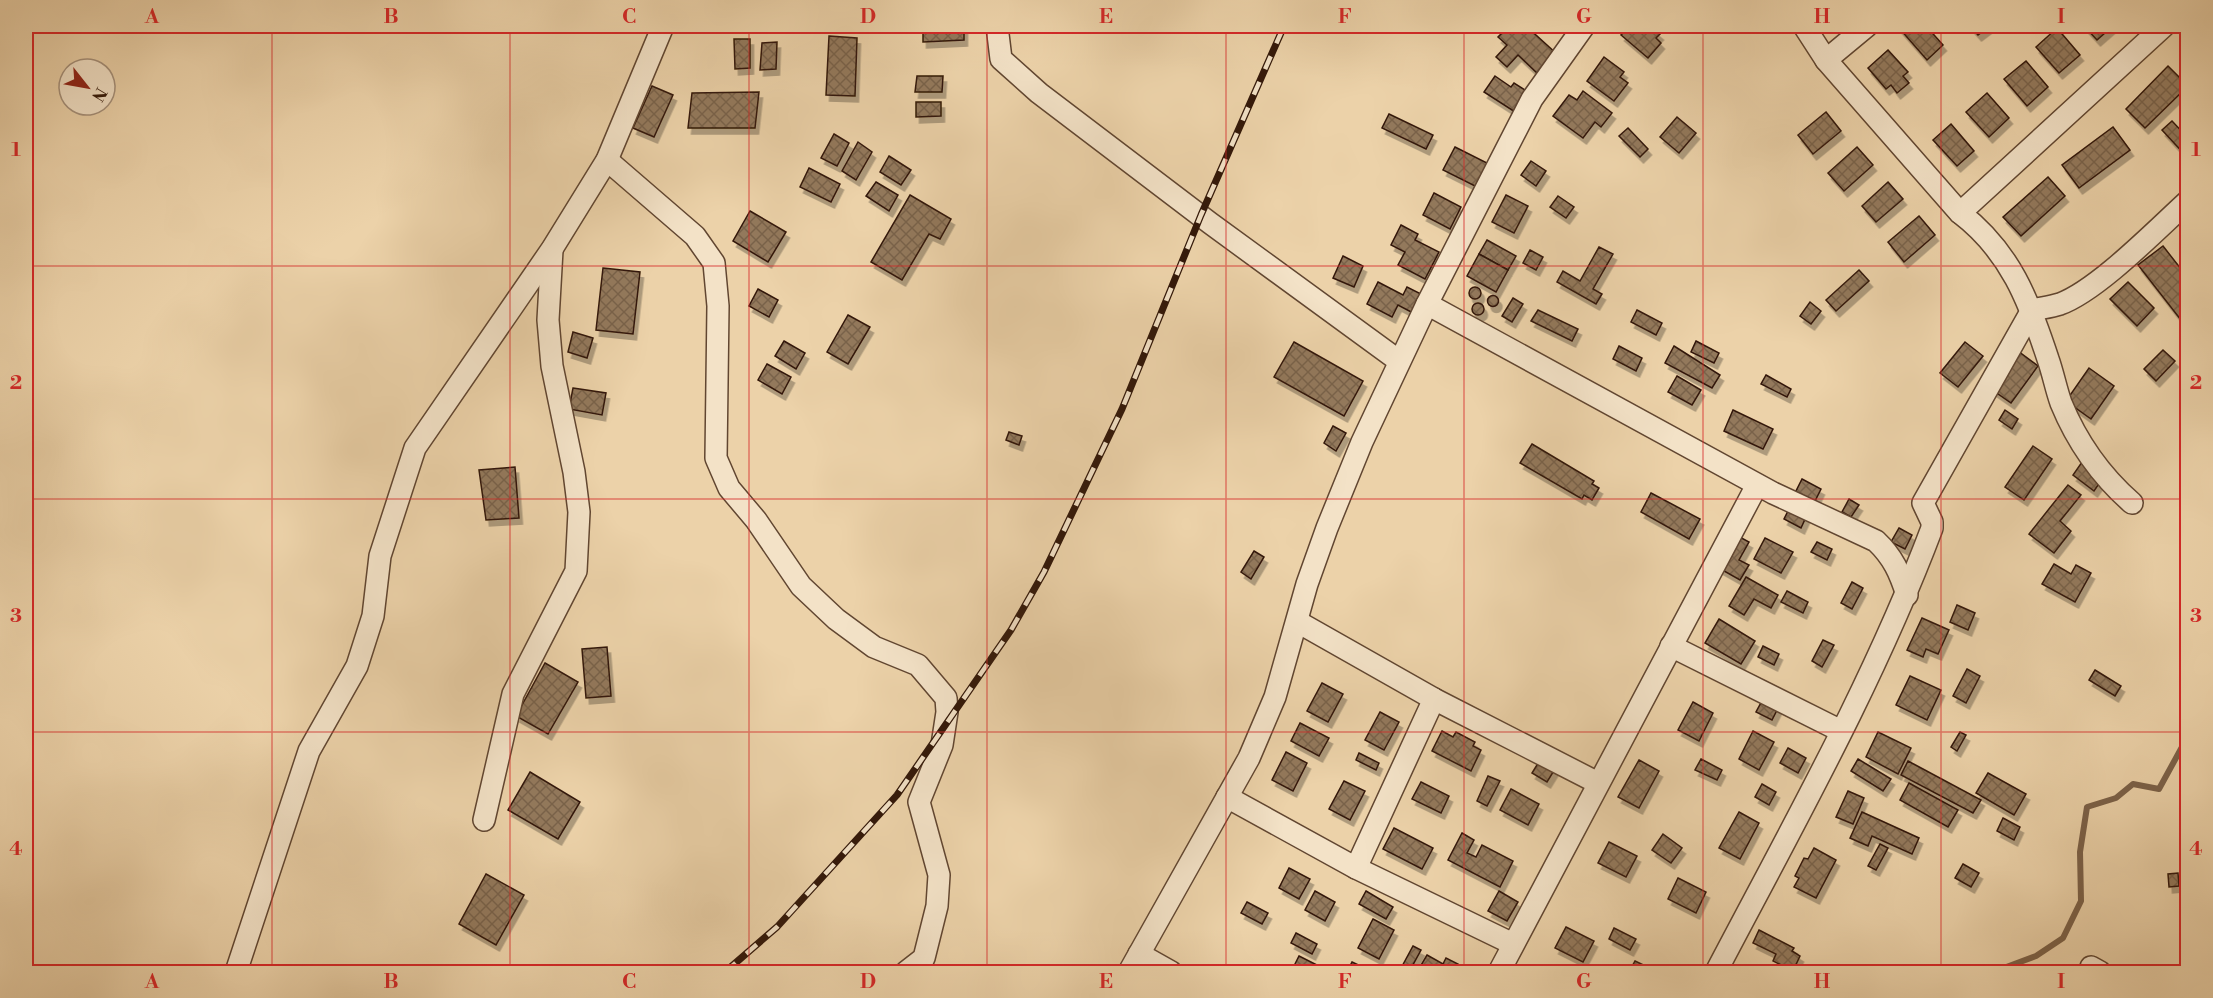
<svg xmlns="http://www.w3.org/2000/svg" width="2213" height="998" font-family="'Libre Bodoni',serif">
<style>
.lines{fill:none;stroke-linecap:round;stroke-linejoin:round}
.stream{stroke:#7c6249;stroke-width:6}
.building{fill:url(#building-cross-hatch);stroke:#331809;stroke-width:1.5;filter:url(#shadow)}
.minor-casing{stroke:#614631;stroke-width:24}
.minor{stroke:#f3e2c7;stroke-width:21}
.rail-casing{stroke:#331809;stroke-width:7}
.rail{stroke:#f3e2c7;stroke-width:4.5;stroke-dasharray:14;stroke-linecap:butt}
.grid{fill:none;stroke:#d62828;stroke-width:1.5;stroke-opacity:0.55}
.neatline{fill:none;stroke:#d62828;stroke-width:2}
.grid-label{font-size:20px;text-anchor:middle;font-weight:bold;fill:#d62828}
</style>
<defs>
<pattern id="building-cross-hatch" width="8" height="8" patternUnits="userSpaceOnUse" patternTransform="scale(1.5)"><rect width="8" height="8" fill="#93795c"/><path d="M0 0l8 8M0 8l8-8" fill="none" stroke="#79624a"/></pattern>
<filter id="shadow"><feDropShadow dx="3.5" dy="6" stdDeviation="0" flood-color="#0004"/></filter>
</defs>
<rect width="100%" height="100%" fill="#ecd2a9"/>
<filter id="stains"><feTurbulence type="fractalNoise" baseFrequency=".00333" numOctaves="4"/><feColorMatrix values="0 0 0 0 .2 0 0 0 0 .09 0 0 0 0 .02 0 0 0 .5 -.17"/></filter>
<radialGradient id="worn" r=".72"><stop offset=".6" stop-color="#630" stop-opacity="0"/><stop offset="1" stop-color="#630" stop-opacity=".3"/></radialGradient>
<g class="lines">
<polyline class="stream" points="1993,972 2036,956 2063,938 2081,901 2080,852 2087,807 2116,798 2133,784 2159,789 2188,736"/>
</g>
<g class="building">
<polygon points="923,26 964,26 964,40 923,42"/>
<polygon points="1509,26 1526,26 1558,55 1539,75 1518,55 1507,67 1496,57 1507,45 1498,37"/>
<polygon points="1629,26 1650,26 1660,34 1656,38 1661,43 1648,58 1621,35"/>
<polygon points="1902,26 1926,26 1943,45 1927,60 1899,28"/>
<polygon points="1970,26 1990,26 1978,35"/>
<polygon points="2084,26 2113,26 2097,40"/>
<polygon points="2057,28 2080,55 2059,73 2036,47"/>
<polygon points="829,36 857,38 855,96 826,95"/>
<polygon points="734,39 750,39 750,68 735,69"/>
<polygon points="777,42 776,69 760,70 762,43"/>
<polygon points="1888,50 1908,72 1903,76 1909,83 1897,93 1891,85 1886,89 1868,68"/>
<polygon points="1604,57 1624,72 1620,77 1628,83 1614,101 1587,81"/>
<polygon points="2026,61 2048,87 2027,106 2004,79"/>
<polygon points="2168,66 2188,86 2145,128 2126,109"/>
<polygon points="917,76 943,76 942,92 915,92"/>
<polygon points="1495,76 1511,87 1514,83 1528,92 1515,112 1484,92"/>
<polygon points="652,86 673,95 654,137 633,128"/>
<polygon points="1583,91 1612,113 1601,127 1595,122 1583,138 1553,116 1569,95 1577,100"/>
<polygon points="759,92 755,128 688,128 692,93"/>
<polygon points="1987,93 2009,118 1989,137 1966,112"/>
<polygon points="916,102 941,102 941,116 916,117"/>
<polygon points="1826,112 1841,131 1813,154 1798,135"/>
<polygon points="1389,114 1433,135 1426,149 1382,128"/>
<polygon points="1677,117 1696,133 1679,153 1660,137"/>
<polygon points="2172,121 2188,138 2187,157 2162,130"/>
<polygon points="1951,124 1974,151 1957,166 1933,140"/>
<polygon points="2113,127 2130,150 2079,188 2062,165"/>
<polygon points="1628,128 1648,149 1640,157 1619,136"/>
<polygon points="834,134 849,143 837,166 821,158"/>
<polygon points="858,142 872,152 856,180 842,171"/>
<polygon points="1455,147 1493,166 1481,189 1443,170"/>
<polygon points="1857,147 1873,165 1844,191 1828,173"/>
<polygon points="889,156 911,170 901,185 880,172"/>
<polygon points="1531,161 1546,171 1536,186 1521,175"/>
<polygon points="809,168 840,184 831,202 800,187"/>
<polygon points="2048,177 2065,196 2021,236 2003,217"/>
<polygon points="876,182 898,195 889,211 866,196"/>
<polygon points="1888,182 1903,199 1876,222 1862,206"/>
<polygon points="1434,193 1461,207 1450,229 1423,215"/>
<polygon points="910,195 951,219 940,239 929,234 902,280 871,262"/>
<polygon points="1506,195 1528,206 1514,233 1492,222"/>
<polygon points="1558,196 1574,207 1566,218 1550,207"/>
<polygon points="750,211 786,232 768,262 733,241"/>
<polygon points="1919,216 1935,235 1904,262 1888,242"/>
<polygon points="1401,225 1418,234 1415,240 1439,252 1425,279 1398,265 1405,252 1391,245"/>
<polygon points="1487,240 1516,256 1508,270 1479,254"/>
<polygon points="2163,246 2188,278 2188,329 2138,265"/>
<polygon points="1599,247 1613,254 1593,289 1602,294 1596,304 1557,282 1563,271 1580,281"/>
<polygon points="1530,250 1543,257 1536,270 1523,263"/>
<polygon points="1479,254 1508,270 1496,292 1467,276"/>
<polygon points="1343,256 1363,266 1354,287 1333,278"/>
<polygon points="603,268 640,272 633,334 596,330"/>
<polygon points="1859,270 1869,281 1836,311 1826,300"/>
<polygon points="1378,282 1403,295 1407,287 1423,295 1413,313 1398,305 1392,317 1367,304"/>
<polygon points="2128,282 2154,308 2137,326 2110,299"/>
<circle cx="1475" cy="293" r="6"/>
<polygon points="758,289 778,300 769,317 749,306"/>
<circle cx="1493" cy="301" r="5.5"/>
<polygon points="1513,298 1523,304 1512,322 1502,316"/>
<polygon points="1810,302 1821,311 1811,324 1800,316"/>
<circle cx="1478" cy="309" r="6"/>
<polygon points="1538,310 1578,329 1572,341 1531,321"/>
<polygon points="1637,310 1662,323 1656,335 1631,322"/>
<polygon points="848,315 870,327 848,364 827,352"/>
<polygon points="573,332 593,338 587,358 568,352"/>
<polygon points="784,341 805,353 796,369 775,356"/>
<polygon points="1696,341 1719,353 1714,363 1691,352"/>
<polygon points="1294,342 1363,381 1344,416 1274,377"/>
<polygon points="1965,342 1983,356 1958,387 1940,373"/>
<polygon points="1619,346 1642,358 1636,371 1613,359"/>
<polygon points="1674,346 1720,375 1712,388 1665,363"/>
<polygon points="2163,350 2175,361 2156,381 2144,369"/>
<polygon points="2018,351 2038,366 2011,403 1991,389"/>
<polygon points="767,364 791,377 782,394 758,380"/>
<polygon points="2089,368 2114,386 2091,419 2066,401"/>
<polygon points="1766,375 1791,389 1787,397 1761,384"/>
<polygon points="1677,376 1701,390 1692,405 1668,392"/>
<polygon points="573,388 606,393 602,415 569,409"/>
<polygon points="1733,410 1773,429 1763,449 1724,431"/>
<polygon points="2005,410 2018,419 2012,429 1999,420"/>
<polygon points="1333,426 1346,433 1336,451 1324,443"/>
<polygon points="1009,432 1022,436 1019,445 1006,440"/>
<polygon points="1532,444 1594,481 1592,484 1599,488 1592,500 1584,495 1582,499 1520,463"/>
<polygon points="2033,446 2052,459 2024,500 2005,487"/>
<polygon points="2082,462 2103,478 2094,491 2073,475"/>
<polygon points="515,467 519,518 486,520 479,470"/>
<polygon points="1802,479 1821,489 1813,505 1794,495"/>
<polygon points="2068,485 2081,495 2060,521 2071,531 2054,553 2029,534"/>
<polygon points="1651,493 1700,519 1689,539 1641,512"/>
<polygon points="1849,499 1859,505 1851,517 1842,512"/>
<polygon points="1789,509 1806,517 1801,528 1784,519"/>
<polygon points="1899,528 1912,535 1905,549 1891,542"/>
<polygon points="1736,535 1749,542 1739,560 1749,565 1740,580 1717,567"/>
<polygon points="1765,538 1793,552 1781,573 1754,559"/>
<polygon points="1817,542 1832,549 1827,560 1811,552"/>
<polygon points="1254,551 1264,557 1251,579 1241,572"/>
<polygon points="2054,564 2071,574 2076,565 2091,573 2075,602 2042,584"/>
<polygon points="1746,577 1778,595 1771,608 1754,599 1744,615 1729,606"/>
<polygon points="1852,582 1863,588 1852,609 1841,603"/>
<polygon points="1787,591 1808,602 1803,613 1781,602"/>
<polygon points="1957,605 1975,613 1968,630 1950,622"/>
<polygon points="1922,618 1949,630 1938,654 1926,649 1923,657 1907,650"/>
<polygon points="1719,619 1755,641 1741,664 1705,643"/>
<polygon points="1823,640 1834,645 1822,667 1812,661"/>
<polygon points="1763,646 1779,654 1774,665 1758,657"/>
<polygon points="607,647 611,696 586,698 582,649"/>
<polygon points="545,663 578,682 548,734 516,716"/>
<polygon points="1967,669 1980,676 1966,703 1953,696"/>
<polygon points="2095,670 2121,686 2115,696 2089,680"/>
<polygon points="1910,676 1941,690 1927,720 1896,705"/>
<polygon points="1322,683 1343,694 1328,722 1307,711"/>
<polygon points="1763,699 1779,706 1772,720 1756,712"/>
<polygon points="1693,702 1713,713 1699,741 1678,730"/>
<polygon points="1380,712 1399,722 1384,750 1365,740"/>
<polygon points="1300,723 1329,738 1319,756 1291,741"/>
<polygon points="1442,731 1453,737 1456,732 1475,742 1473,746 1481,750 1471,771 1432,751"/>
<polygon points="1753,731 1774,742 1759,770 1739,759"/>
<polygon points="1878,732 1911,748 1898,774 1866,757"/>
<polygon points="1960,732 1966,735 1957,751 1951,747"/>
<polygon points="1788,748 1806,758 1798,773 1780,763"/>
<polygon points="1286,752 1307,763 1293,791 1272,780"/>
<polygon points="1359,753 1379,763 1376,770 1356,760"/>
<polygon points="1701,759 1722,770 1717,780 1695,770"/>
<polygon points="1858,759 1891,779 1883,791 1851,771"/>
<polygon points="1540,760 1555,769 1547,782 1532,773"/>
<polygon points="1639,760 1659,771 1639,808 1618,797"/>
<polygon points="1908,761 1981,800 1973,813 1901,775"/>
<polygon points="530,772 580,802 558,839 508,810"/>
<polygon points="1988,773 2026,794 2014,815 1976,793"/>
<polygon points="1488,776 1500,781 1487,806 1477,801"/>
<polygon points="1344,781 1365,791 1350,820 1329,809"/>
<polygon points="1421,782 1449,796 1441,813 1412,799"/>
<polygon points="1909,783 1958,810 1948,827 1900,800"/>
<polygon points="1762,784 1776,792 1769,805 1755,797"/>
<polygon points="1511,789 1539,804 1528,825 1500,810"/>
<polygon points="1848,791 1864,798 1853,824 1836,817"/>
<polygon points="1739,812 1759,823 1740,859 1719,848"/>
<polygon points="1862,812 1919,838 1912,854 1872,836 1868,846 1850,838"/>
<polygon points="2003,818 2020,827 2014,840 1997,831"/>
<polygon points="1394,828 1433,848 1422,869 1383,849"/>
<polygon points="1462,833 1474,840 1467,853 1476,857 1482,845 1513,861 1500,887 1448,860"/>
<polygon points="1663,834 1682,848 1671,863 1652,850"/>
<polygon points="1609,842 1637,856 1626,877 1598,863"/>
<polygon points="1880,844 1888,848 1876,870 1868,866"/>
<polygon points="1814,848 1836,860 1816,898 1794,887 1799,878 1795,876 1804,858 1808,859"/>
<polygon points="1963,864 1979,873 1971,887 1955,878"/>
<polygon points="1289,868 1310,879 1299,899 1279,888"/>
<polygon points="2178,873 2179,886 2169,887 2168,874"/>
<polygon points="486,874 524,895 496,945 459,924"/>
<polygon points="1678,878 1706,892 1696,913 1668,899"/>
<polygon points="1315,891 1335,902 1325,921 1305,910"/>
<polygon points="1366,891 1393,907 1386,919 1359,904"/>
<polygon points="1499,891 1518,902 1507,921 1488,911"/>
<polygon points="1247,902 1268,913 1262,924 1241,913"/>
<polygon points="1373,919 1394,930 1379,959 1358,948"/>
<polygon points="1566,927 1594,941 1583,962 1555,948"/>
<polygon points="1614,928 1636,939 1630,950 1609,939"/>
<polygon points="1759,930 1794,948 1792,951 1800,956 1793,971 1773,961 1776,954 1753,943"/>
<polygon points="1296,933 1317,944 1312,954 1291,943"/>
<polygon points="1413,946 1421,950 1409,972 1405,972 1400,970"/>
<polygon points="1427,955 1443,964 1446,958 1458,964 1454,972 1417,972"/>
<polygon points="1299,956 1321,967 1318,972 1275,972 1279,965 1291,972"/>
<polygon points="1635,961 1658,972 1629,972"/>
<polygon points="1352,962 1373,972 1347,972"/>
</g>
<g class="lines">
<g class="minor-casing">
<g id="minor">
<polyline points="997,26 1001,59 1039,93 1210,223 1399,361"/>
<path d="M1804,26L1826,60L1960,213C2010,251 2029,301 2048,359C2053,373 2056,389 2061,403C2077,442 2100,475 2132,503"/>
<polyline points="1826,60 1867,26"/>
<polyline points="607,160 695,236 714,263 718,306 716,458 729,488 756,520 801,586 836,619 874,647 918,665 946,698 947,712 942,745 919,802 939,875 937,906 924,958 906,972"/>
<polyline points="1960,213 2164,26"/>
<path d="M1427,304L1773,493L1876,541C1893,557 1900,573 1907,595"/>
<polyline points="1298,622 1434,699 1598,783"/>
<polyline points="1671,646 1841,731"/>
<polyline points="1227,797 1356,868 1513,944"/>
<polyline points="484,820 513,694 576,571 579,512 574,472 552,366 548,320 552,250"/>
<polyline points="1356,868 1434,699"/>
<polyline points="1139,954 1171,972"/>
<polyline points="2091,967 2100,972"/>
<polyline points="236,972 309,751 357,666 373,616 380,556 415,448 552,249 607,160 663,26"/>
<polyline points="1129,972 1249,758 1275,697 1307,584 1327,528 1362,442 1427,304 1532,99 1584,26"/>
<polyline points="1499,972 1757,485"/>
<path d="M1716,972C1792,827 1874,682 1932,528V522L1923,503L2032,310C2041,308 2051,307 2060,304C2098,290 2156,230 2188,201"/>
</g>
</g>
<use href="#minor" class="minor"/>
<g class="rail-casing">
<polyline id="rail" points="725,972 777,927 897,795 1011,630 1044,572 1122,409 1201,215 1284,26"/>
</g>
<use href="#rail" class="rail"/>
</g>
<path class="grid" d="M272,26V972M510,26V972M749,26V972M987,26V972M1226,26V972M1464,26V972M1703,26V972M1941,26V972M26,266H2188M26,499H2188M26,732H2188"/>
<rect width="2213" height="998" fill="none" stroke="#ecd2a9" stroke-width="66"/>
<g transform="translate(87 87) rotate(121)"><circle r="28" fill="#f3e2c7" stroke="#a6917b" stroke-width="1.5"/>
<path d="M0-4.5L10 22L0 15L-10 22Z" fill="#8f2418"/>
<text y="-9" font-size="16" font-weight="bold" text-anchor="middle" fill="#331809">N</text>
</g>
<rect x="33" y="33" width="2147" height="932" class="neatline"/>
<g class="grid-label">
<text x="152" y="23">A</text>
<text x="391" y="23">B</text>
<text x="629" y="23">C</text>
<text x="868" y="23">D</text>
<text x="1106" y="23">E</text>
<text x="1345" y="23">F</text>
<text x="1584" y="23">G</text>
<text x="1822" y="23">H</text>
<text x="2061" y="23">I</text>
<text x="16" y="156">1</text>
<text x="2196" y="156">1</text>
<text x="16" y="389">2</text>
<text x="2196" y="389">2</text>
<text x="16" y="622">3</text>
<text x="2196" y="622">3</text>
<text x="16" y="855">4</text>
<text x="2196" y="855">4</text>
<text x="152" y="988">A</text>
<text x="391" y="988">B</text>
<text x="629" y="988">C</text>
<text x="868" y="988">D</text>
<text x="1106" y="988">E</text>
<text x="1345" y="988">F</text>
<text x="1584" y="988">G</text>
<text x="1822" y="988">H</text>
<text x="2061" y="988">I</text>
</g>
<rect width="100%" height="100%" filter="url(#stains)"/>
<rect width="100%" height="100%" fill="url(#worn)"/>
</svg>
